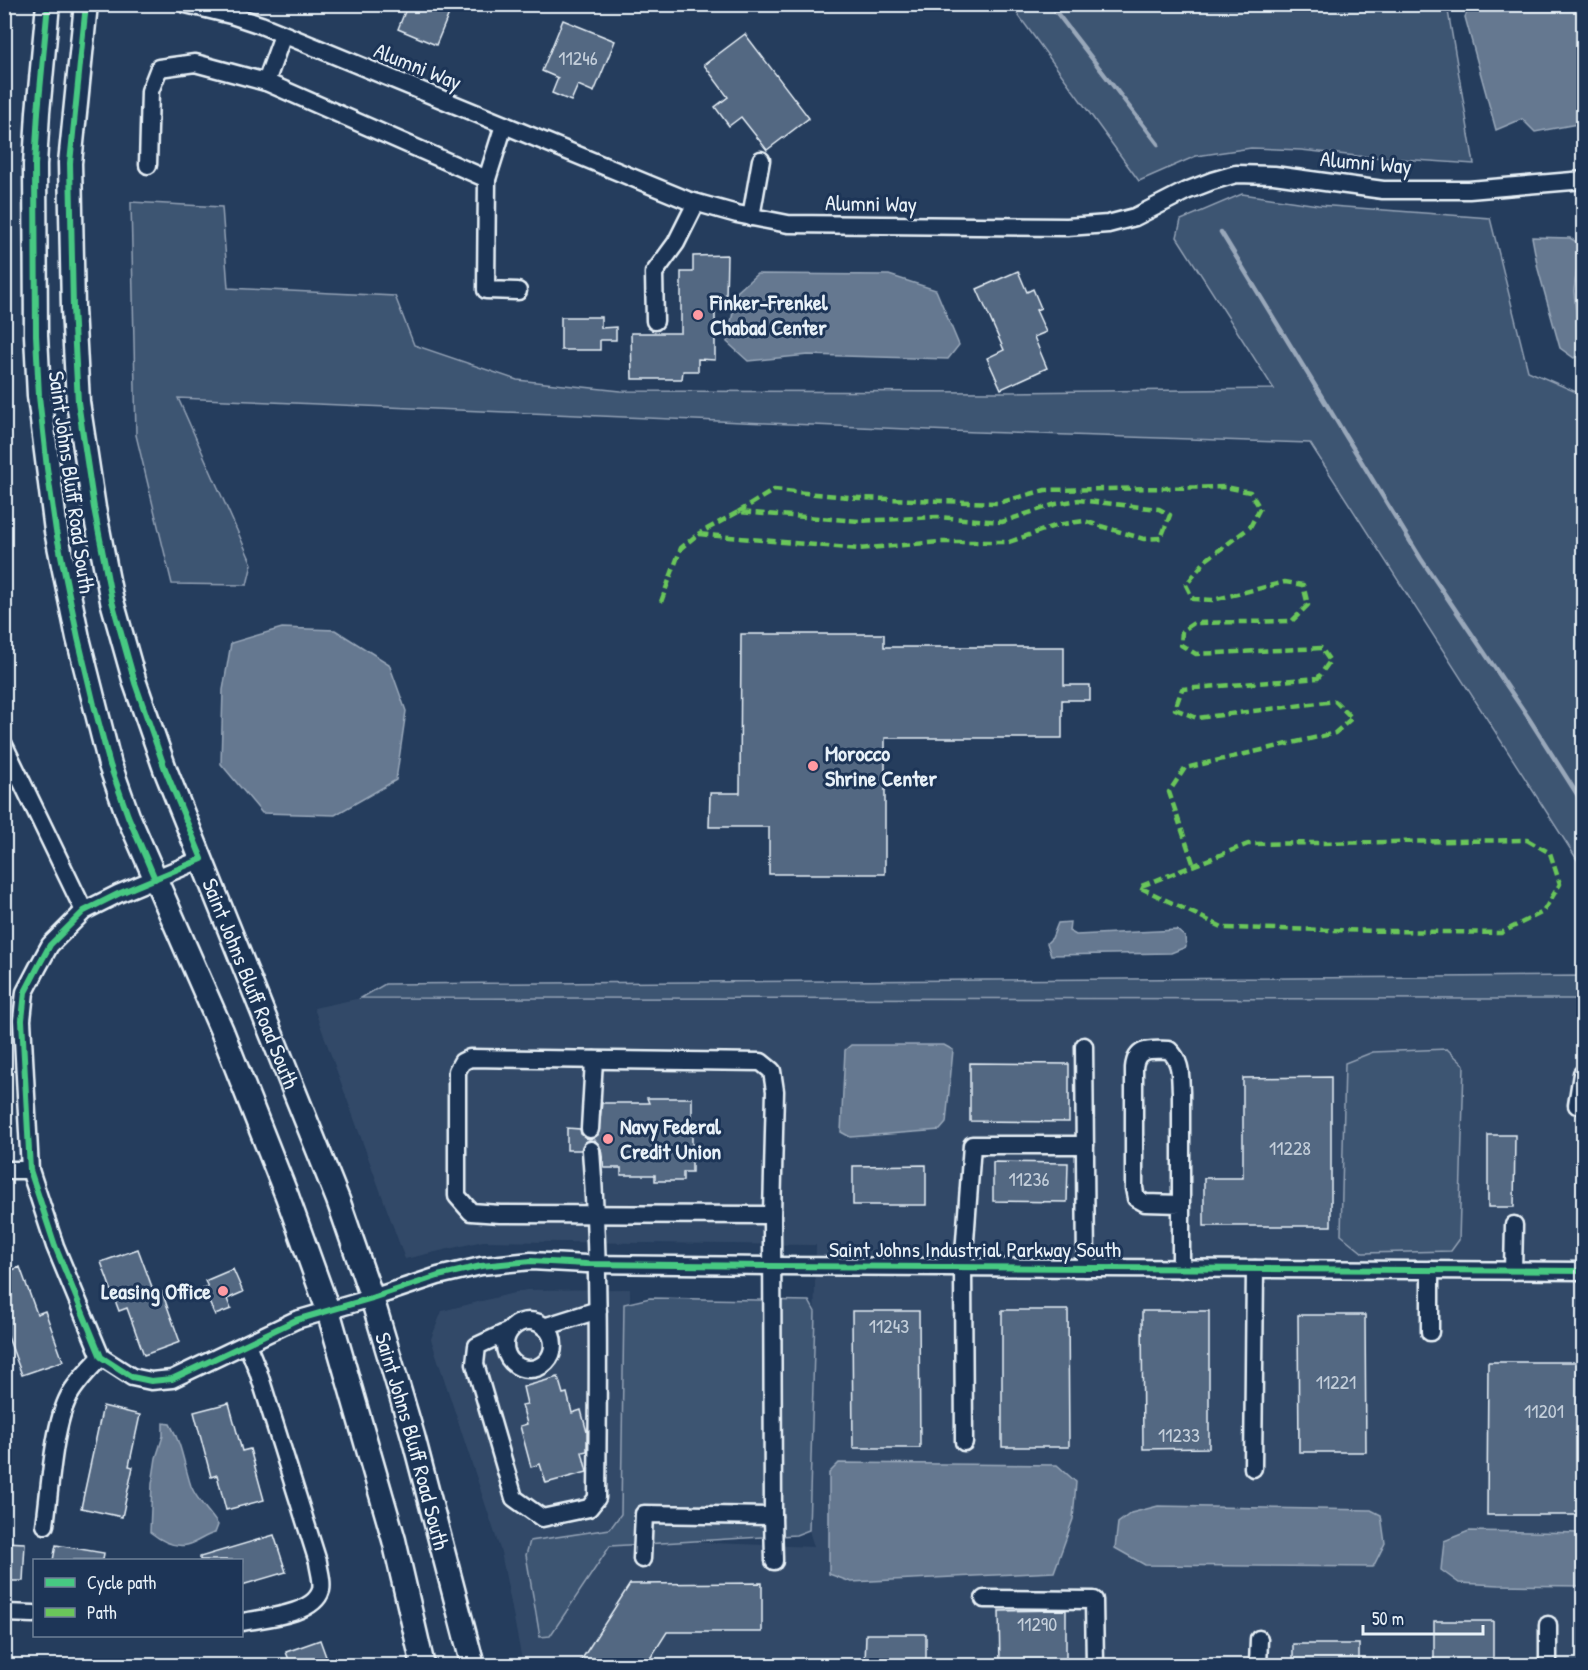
<svg xmlns="http://www.w3.org/2000/svg" width="1588" height="1670" font-family="'Patrick Hand',sans-serif">
<style>
.built{fill:#334a68}
.green{fill:#3e5472;stroke:#93a2b5;stroke-width:1.5}
.water{fill:#657890;stroke:#99a8ba;stroke-width:1.5}
.lines{fill:none;stroke-linecap:round;stroke-linejoin:round}
.stream{stroke:#99a8ba;stroke-width:4.5}
.building{fill:#536782;stroke:#e8f1f8;stroke-width:1.5}
.minor-casing{stroke:#e8f1f8;stroke-width:21}
.major-casing{stroke:#e8f1f8;stroke-width:27}
.minor{stroke:#1d3557;stroke-width:16}
.major{stroke:#1d3557;stroke-width:22}
.quiet{stroke:#6ac65a;stroke-width:4.5;stroke-dasharray:9 4.5;stroke-linecap:butt}
.cycleway-casing{stroke:#1d3557;stroke-width:10}
.cycleway{stroke:#46c982;stroke-width:6}
.poi-dot{fill:#ff9aa2;stroke:#1d3557;stroke-width:2}
.labels{text-anchor:middle;stroke-width:6;stroke-linejoin:round;paint-order:stroke}
.number-label{font-size:20px;fill:#c3ceda}
.street-label{font-size:22px;fill:#e8f1f8;stroke:#1d3557}
.poi-label{font-size:22px;font-weight:bold;fill:#e8f1f8;stroke:#1d3557;text-anchor:start}
</style>
<rect width="100%" height="100%" fill="#253d5d"/>
<filter id="ink" filterUnits="userSpaceOnUse"><feTurbulence type="fractalNoise" baseFrequency=".0167" numOctaves="2"/><feDisplacementMap in="SourceGraphic" scale="12" xChannelSelector="R" yChannelSelector="G"/><feConvolveMatrix kernelMatrix="1 2 1 2 8 2 1 2 1" color-interpolation-filters="sRGB"/></filter>
<g filter="url(#ink)">
<polygon class="built" points="361,998 1583,999 1583,1665 523,1665 501,1552 431,1339 442,1311 526,1290 630,1289 631,1540 814,1547 809,1530 816,1245 483,1241 405,1259 314,1008"/>
<g class="green">
<polygon points="1011,5 1447,5 1474,164 1357,156 1301,150 1251,148 1196,156 1139,181"/>
<polygon points="1242,194 1318,205 1490,218 1528,371 1583,395 1583,888 1580,864 1310,443 976,432 178,398 252,564 247,585 172,584 136,435 131,202 222,207 228,288 395,296 414,345 517,380 621,391 1005,392 1274,389 1177,237 1181,220"/>
<polygon points="1583,976 1583,999 361,998 385,984"/>
<polygon points="1447,1049 1464,1065 1459,1240 1451,1251 1363,1253 1341,1235 1345,1063 1373,1052"/>
<polygon points="650,1298 809,1301 815,1312 809,1530 796,1535 610,1546 550,1636 540,1637 526,1555 530,1541 610,1529 621,1514 624,1304"/>
</g>
<g class="water">
<polygon points="1470,5 1548,5 1576,11 1584,30 1580,55 1583,106 1577,124 1535,132 1522,119 1496,130 1465,17"/>
<polygon points="1532,237 1570,238 1580,244 1574,291 1580,353 1574,358 1560,348 1538,269"/>
<polygon points="757,274 889,275 936,290 959,345 948,359 808,355 748,361 727,342 737,292"/>
<polygon points="282,628 335,630 389,664 406,711 396,780 335,815 262,813 221,764 223,690 231,643"/>
<polygon points="1070,922 1069,931 1076,935 1177,930 1185,937 1186,947 1171,953 1051,955 1047,943 1052,938 1058,923"/>
<polygon points="851,1045 944,1045 953,1050 946,1123 940,1130 850,1137 841,1132 845,1050"/>
<path d="M163,1423L170,1424C182,1444 184,1465 191,1486C197,1501 210,1512 218,1525L215,1533C205,1535 197,1543 187,1545C173,1548 160,1540 150,1532L152,1484L156,1458L163,1436Z"/>
<polygon points="839,1463 1057,1465 1076,1482 1073,1519 1054,1572 851,1582 829,1574 829,1473"/>
<polygon points="1158,1506 1371,1510 1381,1515 1385,1543 1373,1567 1145,1565 1115,1548 1118,1523 1131,1513"/>
<polygon points="1469,1531 1583,1533 1583,1586 1499,1585 1459,1583 1441,1570 1444,1541"/>
</g>
<g class="lines">
<g class="stream">
<polyline points="1050,4 1158,144"/>
<polyline points="1221,232 1421,559 1528,717 1584,805"/>
</g>
</g>
<g class="building">
<polygon points="408,4 453,4 436,45 398,29"/>
<polygon points="563,20 615,41 594,92 578,85 571,101 552,93 558,78 542,71"/>
<polygon points="745,34 809,118 767,150 741,117 729,126 715,107 728,97 704,65"/>
<polygon points="727,255 726,298 715,298 715,360 698,359 698,371 683,371 682,379 632,379 631,333 681,333 681,272 693,272 693,256"/>
<polygon points="1018,271 1027,292 1033,289 1041,308 1036,310 1046,332 1034,337 1047,368 1001,389 987,358 1004,350 977,289"/>
<polygon points="561,317 601,317 601,328 616,327 616,340 600,340 600,350 561,350"/>
<polygon points="741,634 884,634 884,647 1064,647 1064,685 1090,685 1090,700 1062,700 1062,738 885,738 885,874 769,874 769,827 709,827 710,793 740,793"/>
<polygon points="970,1063 1069,1064 1069,1122 970,1121"/>
<polygon points="1331,1077 1331,1226 1204,1226 1204,1178 1243,1178 1243,1078"/>
<polygon points="647,1098 692,1098 692,1172 683,1172 683,1181 655,1181 655,1175 621,1175 621,1168 604,1168 601,1149 595,1140 585,1142 581,1150 567,1150 567,1128 580,1129 581,1134 589,1139 598,1135 602,1103 649,1103"/>
<polygon points="1488,1135 1515,1135 1514,1207 1488,1207"/>
<polygon points="993,1162 1068,1163 1067,1202 993,1201"/>
<polygon points="926,1165 926,1205 853,1205 853,1166"/>
<polygon points="138,1249 155,1295 162,1292 180,1342 144,1355 127,1308 119,1311 101,1262"/>
<polygon points="20,1267 37,1314 45,1311 63,1361 22,1375 4,1326 4,1273"/>
<polygon points="233,1269 243,1292 227,1299 231,1309 215,1315 203,1289 208,1287 205,1281"/>
<polygon points="1002,1310 1068,1310 1069,1447 1002,1447"/>
<polygon points="852,1311 919,1311 920,1448 853,1448"/>
<polygon points="1142,1311 1209,1311 1209,1448 1143,1449"/>
<polygon points="1298,1315 1365,1315 1366,1452 1299,1452"/>
<polygon points="1488,1362 1584,1362 1584,1515 1487,1515"/>
<polygon points="558,1377 563,1394 567,1393 572,1413 581,1410 587,1432 587,1451 582,1452 587,1472 546,1483 540,1464 531,1467 520,1426 527,1424 522,1405 527,1404 523,1387"/>
<polygon points="229,1403 242,1451 250,1449 264,1500 226,1510 217,1475 211,1477 194,1412"/>
<polygon points="103,1406 140,1415 129,1466 133,1467 122,1517 81,1508"/>
<polygon points="274,1535 286,1572 242,1585 242,1560 200,1560 200,1557"/>
<polygon points="4,1542 25,1543 23,1581 4,1581"/>
<polygon points="56,1545 104,1553 103,1560 53,1560"/>
<polygon points="762,1583 762,1632 667,1632 646,1665 578,1665 630,1584"/>
<polygon points="1066,1610 1066,1665 1000,1665 999,1611"/>
<rect x="1434" y="1621" width="59" height="44"/>
<polygon points="866,1634 926,1634 926,1665 865,1665"/>
<polygon points="320,1640 329,1665 291,1665 286,1652"/>
<rect x="1293" y="1644" width="66" height="21"/>
</g>
<g class="lines">
<g class="minor-casing">
<g id="minor">
<polyline points="186,4 231,15 261,25 687,200 737,214 788,224 1067,227 1108,224 1135,217 1186,191 1212,181 1236,174 1274,175 1383,190 1469,190 1584,180"/>
<polyline points="266,82 283,35"/>
<polyline points="504,125 487,179 486,290 518,291"/>
<polyline points="148,165 150,91 159,68 195,63 266,82 487,179"/>
<polyline points="751,217 761,160"/>
<polyline points="655,321 654,273 676,243 696,203"/>
<polyline points="4,745 84,911"/>
<polyline points="202,859 118,894 84,911 50,945 38,967 25,992 22,1020 30,1170 55,1246 101,1357 132,1377 151,1381 172,1379 296,1320 372,1298 438,1276 481,1266 531,1261 586,1264 772,1266 1584,1271"/>
<polyline points="1084,1046 1086,1268"/>
<polyline points="1577,1105 1582,1074 1584,1073"/>
<polyline points="590,1129 594,1060"/>
<polyline points="4,1170 30,1170"/>
<path d="M1181,1204L1145,1203L1136,1198L1134,1188V1068C1136,1046 1152,1050 1169,1050C1182,1062 1180,1076 1181,1092V1269"/>
<polyline points="1430,1270 1430,1332"/>
<polyline points="1513,1271 1514,1225"/>
<circle cx="529" cy="1345" r="24"/>
<polyline points="544,1327 598,1310"/>
<path d="M509,1331L477,1346L475,1364L514,1498L542,1518L589,1508L597,1498C598,1382 600,1266 591,1150"/>
<polyline points="964,1442 963,1268 972,1145 1085,1145"/>
<polyline points="1253,1468 1255,1269"/>
<polyline points="773,1516 774,1561"/>
<path d="M45,1525C50,1490 53,1426 69,1396C77,1381 90,1369 101,1357"/>
<polyline points="642,1559 644,1514 773,1516 772,1215 500,1214 471,1212 457,1196 457,1071 462,1062 470,1058 761,1062 772,1071 775,1091 772,1215"/>
<polyline points="984,1599 1094,1600 1095,1666"/>
<polyline points="4,1613 34,1614"/>
<path d="M242,1622C263,1618 314,1615 321,1590C323,1581 319,1571 318,1562L258,1371L247,1344"/>
<polyline points="1258,1666 1259,1639"/>
<polyline points="1548,1666 1548,1625"/>
</g>
</g>
<g class="major-casing">
<g id="major">
<polyline points="48,4 38,112 35,165 36,335 39,396 56,531 78,638 110,765 128,816 222,1031 287,1196 328,1310 394,1540 423,1666"/>
<path id="s1" d="M86,4L70,163L73,308L78,402L94,508L112,601L135,683L165,769L338,1200L372,1298L413,1436L473,1666"/>
</g>
</g>
<use href="#minor" class="minor"/>
<use href="#major" class="major"/>
<g class="quiet">
<polyline points="738,512 774,490 859,498 998,503 1045,490 1225,487 1250,492 1260,508 1250,527 1206,560 1186,585 1193,599 1213,600 1285,582 1303,585 1308,605 1292,621 1194,623 1182,631 1181,645 1196,654 1321,648 1330,661 1318,678 1182,689 1175,709 1197,718 1335,701 1352,718 1335,733 1185,768 1169,792 1194,866"/>
<polyline points="661,602 681,548 698,534 858,549 939,542 1009,542 1057,525 1084,521 1144,539 1161,538 1170,515 1159,509 1079,500 1056,504 1002,522 938,517 859,521 738,512 698,534"/>
<polygon points="1527,840 1550,853 1560,884 1543,912 1501,933 1224,928 1139,887 1248,844"/>
</g>
<g class="cycleway-casing">
<g id="cycleway">
<polyline points="48,4 38,112 35,165 36,335 39,396 47,468 56,531 78,638 94,705 110,765 128,816 155,879"/>
<polyline points="86,4 70,163 73,308 78,402 94,508 112,601 135,683 165,769 202,859 118,894 84,911 50,945 38,967 25,992 22,1020 30,1170 55,1246 101,1357 132,1377 151,1381 172,1379 296,1320 372,1298 438,1276 481,1266 531,1261 586,1264 772,1266 1584,1271"/>
</g>
</g>
<use href="#cycleway" class="cycleway"/>
</g>
</g>
<g class="poi-dot">
<circle cx="698" cy="315" r="6"/>
<circle cx="813" cy="766" r="6"/>
<circle cx="608" cy="1139" r="6"/>
<circle cx="223" cy="1291" r="6"/>
</g>
<g class="labels">
<g class="number-label">
<text x="578" y="65">11246</text>
<text x="1290" y="1155">11228</text>
<text x="1029" y="1186">11236</text>
<text x="889" y="1333">11243</text>
<text x="1336" y="1389">11221</text>
<text x="1544" y="1418">11201</text>
<text x="1179" y="1442">11233</text>
<text x="1037" y="1631">11290</text>
</g>
<g class="street-label">
<text transform="translate(418 66) rotate(22)" y="8">Alumni Way</text>
<text transform="translate(1366 162) rotate(5)" y="8">Alumni Way</text>
<text transform="translate(871 203) rotate(1)" y="8">Alumni Way</text>
<text transform="translate(72 482) rotate(82)" y="8">Saint Johns Bluff Road South</text>
<text dy="8" stroke="none"><textPath href="#s1" startOffset="1008">Saint Johns Bluff Road South</textPath></text>
<text x="975" y="1257">Saint Johns Industrial Parkway South</text>
<text dy="8" stroke="none"><textPath href="#s1" startOffset="1494">Saint Johns Bluff Road South</textPath></text>
</g>
<g class="poi-label">
<text x="710" y="310">Finker-Frenkel<tspan x="710" dy="25">Chabad Center</tspan></text>
<text x="825" y="761">Morocco<tspan x="825" dy="25">Shrine Center</tspan></text>
<text x="620" y="1134">Navy Federal<tspan x="620" dy="25">Credit Union</tspan></text>
<text x="211" y="1299" text-anchor="end">Leasing Office</text>
</g>
</g>
<rect width="1588" height="1670" fill="none" stroke="#1d3557" stroke-width="24"/>
<rect x="12" y="12" width="1564" height="1646" fill="none" stroke="#e8f1f8" stroke-width="2" filter="url(#ink)"/>
<rect x="33" y="1559" width="210" height="78" fill="#1d3557" stroke="#6e8097" stroke-width="1.5"/>
<rect x="45" y="1578" width="30" height="9" fill="#46c982" stroke="#6e8097" stroke-width="1.5"/>
<text x="87" y="1589" font-size="18" fill="#e8f1f8">Cycle path</text>
<rect x="45" y="1608" width="30" height="9" fill="#6ac65a" stroke="#6e8097" stroke-width="1.5"/>
<text x="87" y="1619" font-size="18" fill="#e8f1f8">Path</text>
<path d="M1363 1625v9h120v-9" fill="none" stroke="#e8f1f8" stroke-width="3"/>
<text x="1372" y="1625" font-size="18" fill="#e8f1f8" stroke="#1d3557" stroke-width="4.5" paint-order="stroke">50 m</text>
</svg>
